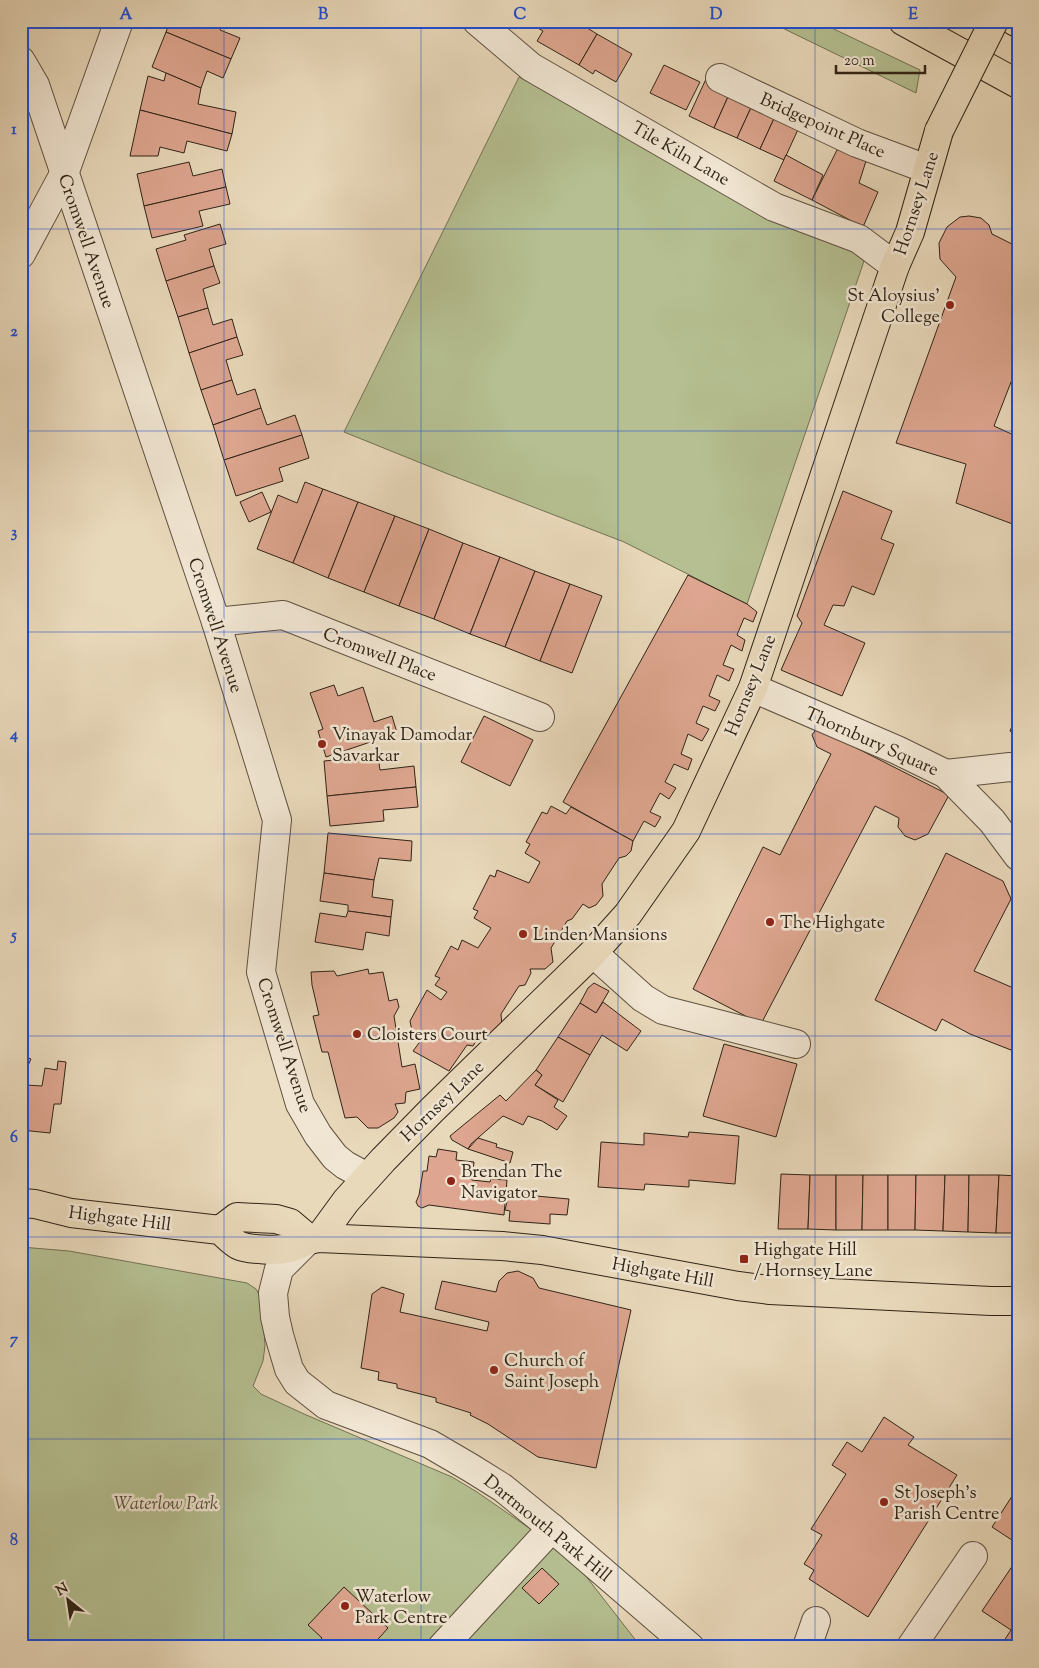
<svg xmlns="http://www.w3.org/2000/svg" width="1039" height="1668" font-family="'Sorts Mill Goudy',serif">
<style>
.green{fill:#b5bf91;stroke:#727254}
.building{fill:#dea690;stroke:#302416}
.lines{fill:none;stroke-linecap:round;stroke-linejoin:round}
.minor-casing{stroke:#5e513f;stroke-width:30}
.major-casing{stroke:#302416;stroke-width:30}
.highway-casing{stroke:#302416;stroke-width:30}
.minor{stroke:#f1e6d3;stroke-width:28}
.major{stroke:#e9d9bb;stroke-width:28}
.highway{stroke:#e9d9bb;stroke-width:28}
.major-bridge-casing{stroke:#302416;stroke-width:30;stroke-linecap:butt}
.major-bridge{stroke:#e9d9bb;stroke-width:28}
.grid{fill:none;stroke:#1d4ed8;stroke-width:1;stroke-opacity:0.55}
.poi-dot{fill:#8f2418;stroke:#f1e6d3;stroke-width:2}
.labels{text-anchor:middle;stroke-width:5;stroke-linejoin:round;paint-order:stroke}
.street-label{font-size:18px;fill:#302416;stroke:#f1e6d3}
.poi-label{font-size:18px;fill:#302416;stroke:#f1e6d3;text-anchor:start}
.park-label{font-size:18px;font-style:italic;fill:#514b35;stroke:#f1e6d3}
.neatline{fill:none;stroke:#1d4ed8;stroke-width:2}
.grid-label{font-size:16px;text-anchor:middle;font-weight:bold;fill:#1d4ed8}
</style>
<rect width="100%" height="100%" fill="#e9d9bb"/>
<filter id="stains"><feTurbulence type="fractalNoise" baseFrequency=".004" numOctaves="4"/><feColorMatrix values="0 0 0 0 .2 0 0 0 0 .09 0 0 0 0 .02 0 0 0 .5 -.17"/></filter>
<radialGradient id="worn" r=".72"><stop offset=".6" stop-color="#630" stop-opacity="0"/><stop offset="1" stop-color="#630" stop-opacity=".3"/></radialGradient>
<g class="green">
<polygon points="768,21 817,21 920,70 916,93"/>
<polygon points="519,77 855,246 864,261 747,604 624,542 448,474 344,432"/>
<polygon points="21,1247 69,1251 247,1283 256,1289 262,1300 265,1346 263,1361 253,1386 261,1394 304,1414 452,1477 477,1492 571,1557 641,1647 21,1647"/>
</g>
<g class="building">
<polygon points="170,21 224,21 220,30 240,38 231,59 166,32"/>
<polygon points="528,21 576,21 597,34 579,65 537,41 543,31 527,22"/>
<polygon points="166,32 231,59 223,78 207,71 201,88 152,67"/>
<polygon points="597,34 632,54 616,82 595,70 593,74 579,65"/>
<polygon points="664,65 700,82 686,110 650,93"/>
<polygon points="166,73 201,88 198,104 236,112 232,134 140,110 148,76 164,81"/>
<polygon points="706,79 731,90 714,128 689,116"/>
<polygon points="731,90 754,101 737,138 714,128"/>
<polygon points="754,101 777,112 760,149 737,138"/>
<polygon points="140,110 232,134 227,151 187,141 184,153 160,147 158,156 130,156"/>
<polygon points="777,112 801,123 784,160 760,149"/>
<polygon points="838,148 866,161 859,183 878,192 863,227 812,200"/>
<polygon points="786,155 823,175 812,200 774,181"/>
<polygon points="189,162 193,176 222,169 226,187 144,206 137,174"/>
<polygon points="226,187 230,204 199,211 203,226 152,238 144,206"/>
<polygon points="969,216 981,218 989,225 992,234 1018,247 1018,364 994,426 1018,437 1018,526 956,503 966,464 896,443 956,277 940,259 939,243 947,227 960,217"/>
<polygon points="220,224 226,244 209,249 214,266 166,281 156,249 186,240 184,235"/>
<polygon points="214,266 220,283 203,289 208,308 178,317 166,281"/>
<polygon points="208,308 213,325 232,319 237,337 189,353 178,317"/>
<polygon points="237,337 243,355 226,360 232,380 201,390 189,353"/>
<polygon points="232,380 237,395 255,389 261,408 213,425 201,390"/>
<polygon points="261,408 267,425 295,415 302,435 224,460 213,425"/>
<polygon points="302,435 309,458 279,468 283,481 236,496 224,460"/>
<polygon points="305,482 323,489 293,563 257,549 278,495 297,503"/>
<polygon points="323,489 358,502 328,578 293,563"/>
<polygon points="843,491 892,511 881,539 894,544 874,595 852,586 844,606 833,605 824,625 865,643 842,696 781,670 802,623 797,616"/>
<polygon points="262,492 271,512 249,522 240,502"/>
<polygon points="358,502 395,516 364,592 328,578"/>
<polygon points="395,516 429,529 399,606 364,592"/>
<polygon points="429,529 463,543 434,619 399,606"/>
<polygon points="463,543 500,557 470,634 434,619"/>
<polygon points="500,557 535,571 505,647 470,634"/>
<polygon points="535,571 570,584 540,661 505,647"/>
<polygon points="688,575 747,604 757,612 753,622 744,618 737,635 745,640 742,651 731,645 723,665 734,669 729,681 717,675 709,696 720,701 715,711 703,706 696,723 709,729 702,741 688,734 681,754 692,759 688,770 674,764 665,782 676,788 669,799 660,793 650,812 661,817 655,827 644,821 633,841 563,802"/>
<polygon points="570,584 602,596 572,673 540,661"/>
<polygon points="334,685 338,696 363,687 374,722 392,716 397,733 326,757 318,731 323,729 310,693"/>
<polygon points="1018,712 1018,737 1010,731"/>
<polygon points="484,716 533,740 510,786 461,762"/>
<polygon points="817,728 949,795 928,834 915,840 905,836 898,827 899,818 875,806 761,1024 693,989 763,847 780,855 831,754 817,747 812,735"/>
<polygon points="378,756 380,770 414,766 416,787 327,796 324,761"/>
<polygon points="416,787 418,807 383,810 384,821 330,826 327,796"/>
<polygon points="551,806 566,814 571,807 633,841 631,851 626,856 619,858 602,884 603,896 596,905 589,908 583,904 572,919 567,921 551,948 553,962 545,969 530,969 531,973 525,985 519,986 501,1014 502,1027 496,1034 481,1033 473,1046 467,1045 449,1071 413,1051 422,1039 412,1031 410,1021 427,990 441,1000 447,992 435,985 440,978 435,976 451,946 458,950 462,940 478,948 491,928 474,918 478,911 473,909 490,875 495,877 497,870 529,883 540,862 525,853 530,844 526,842 542,812 547,814"/>
<polygon points="328,833 412,841 411,861 379,858 374,880 324,873"/>
<polygon points="946,853 1003,881 1011,899 974,971 1018,990 1018,1045 1015,1044 1011,1050 970,1034 942,1019 936,1031 875,1000"/>
<polygon points="324,873 374,880 372,897 393,900 391,917 348,911 348,905 320,901"/>
<polygon points="348,911 391,917 389,936 366,932 363,950 315,942 320,913 346,917"/>
<polygon points="368,969 369,974 383,972 389,1001 397,999 399,1007 394,1016 402,1067 415,1064 420,1089 406,1092 405,1103 395,1104 398,1112 394,1118 378,1128 368,1128 357,1117 345,1118 328,1052 322,1052 313,1016 319,1015 312,985 311,972 334,971 337,976"/>
<polygon points="594,983 609,991 596,1013 580,1003 588,988"/>
<polygon points="603,1002 641,1031 627,1051 602,1035 590,1055 558,1037 580,1003 596,1013"/>
<polygon points="558,1037 590,1055 563,1102 535,1085 542,1075 536,1070"/>
<polygon points="724,1044 797,1064 776,1137 703,1116"/>
<polygon points="21,1055 31,1059 21,1081"/>
<polygon points="58,1061 66,1062 61,1104 54,1104 50,1133 21,1130 26,1085 42,1086 45,1068 57,1070"/>
<polygon points="536,1070 542,1075 535,1085 558,1100 554,1107 567,1116 557,1130 542,1121 528,1116 523,1125 503,1116 471,1144 468,1149 452,1140 450,1136 500,1095 506,1101"/>
<polygon points="689,1132 739,1136 735,1184 689,1180 689,1187 645,1184 644,1190 598,1187 601,1142 644,1145 644,1133 688,1137"/>
<polygon points="478,1138 497,1144 496,1147 513,1152 510,1163 468,1149"/>
<polygon points="438,1149 457,1152 456,1160 474,1162 472,1180 490,1182 491,1179 507,1180 504,1215 429,1205 422,1208 418,1206 416,1202 419,1195 423,1171 427,1171 429,1156 436,1157"/>
<polygon points="781,1174 810,1175 808,1229 778,1229"/>
<polygon points="810,1175 836,1175 836,1230 808,1229"/>
<polygon points="836,1175 863,1175 862,1230 836,1230"/>
<polygon points="863,1175 888,1175 888,1230 862,1230"/>
<polygon points="888,1175 916,1175 915,1230 888,1230"/>
<polygon points="916,1175 945,1175 943,1231 915,1230"/>
<polygon points="945,1175 969,1175 968,1232 943,1231"/>
<polygon points="969,1175 999,1175 996,1233 968,1232"/>
<polygon points="999,1175 1018,1176 1018,1233 996,1233"/>
<polygon points="510,1189 525,1191 525,1195 569,1199 567,1215 550,1214 550,1224 509,1221 510,1211 505,1210"/>
<polygon points="518,1271 533,1278 539,1288 631,1310 596,1468 538,1457 488,1424 470,1415 471,1413 436,1402 436,1398 397,1388 397,1384 378,1380 379,1372 361,1368 372,1294 382,1287 404,1294 400,1312 487,1331 489,1322 435,1309 442,1281 496,1292 499,1281 507,1273"/>
<polygon points="884,1417 914,1437 908,1445 957,1475 868,1617 809,1579 814,1570 804,1564 822,1535 811,1529 846,1474 832,1465 847,1442 862,1452"/>
<polygon points="1018,1487 1018,1544 992,1527"/>
<polygon points="1015,1562 1018,1564 1018,1647 1000,1647 1011,1630 982,1611"/>
<polygon points="542,1568 559,1584 539,1604 522,1588"/>
<polygon points="344,1587 388,1628 371,1647 314,1647 322,1638 308,1625"/>
</g>
<g class="lines">
<g class="minor-casing">
<g id="minor">
<polyline points="477,21 531,67 774,207 859,239 895,266"/>
<polyline points="21,61 35,85 216,622 277,820 261,972 300,1104 318,1135 335,1157 345,1165 367,1177"/>
<polyline points="720,78 857,143 927,169"/>
<polyline points="21,254 64,174 119,21"/>
<polyline points="216,622 283,615 540,717"/>
<polyline points="753,688 897,750 946,774 992,821 1018,856"/>
<polyline points="946,774 1010,767 1018,769"/>
<polyline points="593,953 643,998 663,1010 796,1044"/>
<polyline points="309,1239 279,1269 273,1293 275,1317 279,1335 289,1369 297,1382 326,1405 430,1444 471,1468 503,1488 552,1528 690,1647"/>
<polyline points="442,1647 552,1528"/>
<polyline points="807,1647 816,1621"/>
<polyline points="911,1647 973,1556"/>
</g>
</g>
<g class="major-casing">
<g id="major">
<path d="M21,1203L35,1204L71,1213L220,1230C226,1235 232,1242 238,1245C248,1250 279,1251 289,1248C300,1245 307,1239 319,1238L502,1246L542,1250L738,1286L770,1290L991,1301H1018"/>
<polyline points="220,1230 237,1217 276,1219 290,1223 309,1239"/>
<polyline points="319,1238 346,1201 383,1160 432,1110 593,953 628,914 686,831 753,688 895,266 910,232 939,131"/>
</g>
</g>
<g class="highway-casing">
<g id="highway">
<polyline points="903,21 1018,84"/>
<polyline points="1014,21 1018,23"/>
</g>
</g>
<use href="#minor" class="minor"/>
<use href="#major" class="major"/>
<use href="#highway" class="highway"/>
<g class="major-bridge-casing">
<polyline id="major-bridge" points="939,131 994,21"/>
</g>
<use href="#major-bridge" class="major-bridge"/>
</g>
<path class="grid" d="M224,21V1647M421,21V1647M618,21V1647M815,21V1647M21,229H1018M21,431H1018M21,632H1018M21,834H1018M21,1036H1018M21,1237H1018M21,1439H1018"/>
<g class="poi-dot">
<circle cx="950" cy="305" r="5"/>
<circle cx="322" cy="744" r="5"/>
<circle cx="770" cy="922" r="5"/>
<circle cx="523" cy="934" r="5"/>
<circle cx="357" cy="1034" r="5"/>
<circle cx="451" cy="1181" r="5"/>
<rect x="739" y="1254" width="10" height="10" rx="2.5"/>
<circle cx="494" cy="1370" r="5"/>
<circle cx="884" cy="1502" r="5"/>
<circle cx="345" cy="1606" r="5"/>
</g>
<g class="labels">
<g class="street-label">
<text transform="translate(823 125) rotate(24)" y="6">Bridgepoint Place</text>
<text transform="translate(681 153) rotate(30)" y="6">Tile Kiln Lane</text>
<text transform="translate(916 203) rotate(-72)" y="6">Hornsey Lane</text>
<text transform="translate(87 241) rotate(71)" y="6">Cromwell Avenue</text>
<text transform="translate(216 625) rotate(72)" y="6">Cromwell Avenue</text>
<text transform="translate(380 654) rotate(21)" y="6">Cromwell Place</text>
<text transform="translate(750 685) rotate(-68)" y="6">Hornsey Lane</text>
<text transform="translate(872 741) rotate(24)" y="6">Thornbury Square</text>
<text transform="translate(285 1045) rotate(72)" y="6">Cromwell Avenue</text>
<text transform="translate(442 1101) rotate(-44)" y="6">Hornsey Lane</text>
<text transform="translate(120 1218) rotate(7)" y="6">Highgate Hill</text>
<text transform="translate(663 1272) rotate(10)" y="6">Highgate Hill</text>
<text transform="translate(548 1528) rotate(39)" y="6">Dartmouth Park Hill</text>
</g>
<g class="poi-label">
<text x="940" y="301" text-anchor="end">St Aloysius'<tspan x="940" dy="21">College</tspan></text>
<text x="332" y="740">Vinayak Damodar<tspan x="332" dy="21">Savarkar</tspan></text>
<text x="780" y="928">The Highgate</text>
<text x="533" y="940">Linden Mansions</text>
<text x="367" y="1040">Cloisters Court</text>
<text x="461" y="1177">Brendan The<tspan x="461" dy="21">Navigator</tspan></text>
<text x="754" y="1255">Highgate Hill<tspan x="754" dy="21">/ Hornsey Lane</tspan></text>
<text x="504" y="1366">Church of<tspan x="504" dy="21">Saint Joseph</tspan></text>
<text x="894" y="1498">St Joseph's<tspan x="894" dy="21">Parish Centre</tspan></text>
<text x="355" y="1602">Waterlow<tspan x="355" dy="21">Park Centre</tspan></text>
</g>
<g class="park-label">
<text x="166" y="1509">Waterlow Park</text>
</g>
</g>
<rect width="1039" height="1668" fill="none" stroke="#e9d9bb" stroke-width="55"/>
<g transform="translate(68 1600) rotate(330)" stroke="#f1e6d3" stroke-width="4" paint-order="stroke">
<path d="M0-4L9 19L0 12L-9 19Z" fill="#302416"/>
<text y="-8" font-size="14" font-weight="bold" text-anchor="middle" fill="#302416">N</text>
</g>
<path d="M836 65v8h89v-8" fill="none" stroke="#302416" stroke-width="2.5"/>
<text x="844" y="65" font-size="15" fill="#302416" stroke="#f1e6d3" stroke-width="4" paint-order="stroke">20 m</text>
<rect x="28" y="28" width="984" height="1612" class="neatline"/>
<g class="grid-label">
<text x="126" y="19">A</text>
<text x="323" y="19">B</text>
<text x="520" y="19">C</text>
<text x="716" y="19">D</text>
<text x="913" y="19">E</text>
<text x="14" y="134">1</text>
<text x="14" y="336">2</text>
<text x="14" y="537">3</text>
<text x="14" y="739">4</text>
<text x="14" y="940">5</text>
<text x="14" y="1142">6</text>
<text x="14" y="1344">7</text>
<text x="14" y="1545">8</text>
</g>
<rect width="100%" height="100%" filter="url(#stains)"/>
<rect width="100%" height="100%" fill="url(#worn)"/>
</svg>
